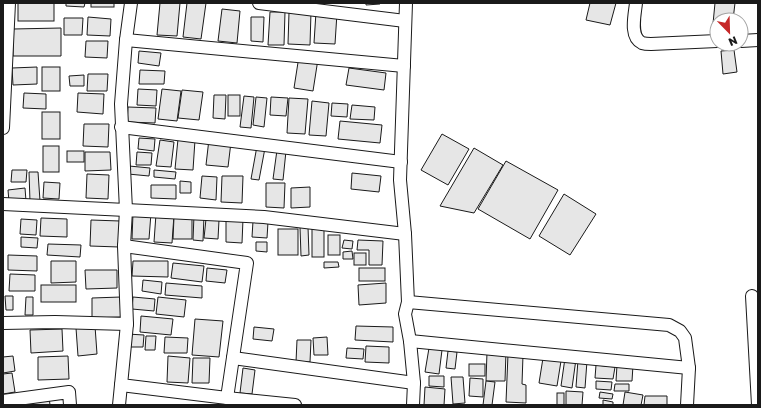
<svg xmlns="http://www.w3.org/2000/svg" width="761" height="408" font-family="'Golos Text',sans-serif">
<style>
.building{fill:#e6e6e6;stroke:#1a1a1a}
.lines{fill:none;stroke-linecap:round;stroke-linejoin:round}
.street-casing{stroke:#1a1a1a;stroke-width:14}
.street{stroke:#fff;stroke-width:12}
</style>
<rect width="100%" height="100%" fill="#fff"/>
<g class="building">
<rect x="18" y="3" width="36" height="18"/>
<polygon points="66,3 85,3 84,7 66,6"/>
<rect x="91" y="3" width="23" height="4"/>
<polygon points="160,3 180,3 177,36 157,35"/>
<polygon points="187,3 206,3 201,39 183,37"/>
<polygon points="366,3 380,3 380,4 366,5"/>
<polygon points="590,3 616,3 610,25 586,20"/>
<polygon points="715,3 735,3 733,20 717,20 717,34 712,34"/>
<polygon points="222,9 240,11 237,43 218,41"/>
<polygon points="270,12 285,12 284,45 268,45"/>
<polygon points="289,12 311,12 310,45 288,44"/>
<polygon points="316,12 337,13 335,44 314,43"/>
<polygon points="88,17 111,19 110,36 87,35"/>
<polygon points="251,17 264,17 263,42 251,41"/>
<polygon points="64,18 83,18 82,35 64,35"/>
<polygon points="61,28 61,56 13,56 13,29"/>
<polygon points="86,41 108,41 107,58 85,57"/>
<polygon points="734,50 737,72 723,74 721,51"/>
<polygon points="139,51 161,53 159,66 138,63"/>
<polygon points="299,56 318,59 313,91 294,88"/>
<polygon points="37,67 37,84 13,85 12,68"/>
<rect x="42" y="67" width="18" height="24"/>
<polygon points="349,68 386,73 384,90 346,85"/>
<polygon points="140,70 165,71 164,84 139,84"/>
<polygon points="88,74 108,74 107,91 87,91"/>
<polygon points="84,75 84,86 70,86 69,76"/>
<polygon points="138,89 157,90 156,106 137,105"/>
<polygon points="162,89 181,91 177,121 158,119"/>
<polygon points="182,90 203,92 199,120 178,118"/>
<polygon points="24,93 46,94 46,109 23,108"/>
<polygon points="78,93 104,94 103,114 77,112"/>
<polygon points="214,95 226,95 225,119 213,118"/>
<rect x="228" y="95" width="12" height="21"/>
<polygon points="244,96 254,97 251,128 240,127"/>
<polygon points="256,97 267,98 264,127 253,125"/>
<polygon points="271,97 288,98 286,116 270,115"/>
<polygon points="289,98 308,99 305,134 287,133"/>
<polygon points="312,101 329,103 326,136 309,135"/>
<polygon points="332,103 348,104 347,117 331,116"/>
<polygon points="352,105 375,107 374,120 350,119"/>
<polygon points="128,107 156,108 155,123 127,122"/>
<rect x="42" y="112" width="18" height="27"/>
<polygon points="340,121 382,125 380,143 338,139"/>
<polygon points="84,124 109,124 108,147 83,146"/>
<polygon points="442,134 469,149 448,185 421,170"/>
<polygon points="139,138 155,139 154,151 138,149"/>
<polygon points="178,139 195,140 193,170 175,169"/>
<polygon points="209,139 231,142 228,167 206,165"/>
<polygon points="160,140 174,142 171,167 156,166"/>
<rect x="43" y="146" width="16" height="26"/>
<polygon points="257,146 265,148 259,180 251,179"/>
<polygon points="474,148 503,165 474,213 440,206"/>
<polygon points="277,150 286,151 283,180 273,179"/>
<rect x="67" y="151" width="17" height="11"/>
<polygon points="85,152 110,152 111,170 85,171"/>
<polygon points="137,152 152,153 151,165 136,165"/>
<polygon points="506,161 558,190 530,239 478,209"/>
<polygon points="129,166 150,168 149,176 128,174"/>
<polygon points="12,170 27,170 26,182 11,182"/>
<polygon points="154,170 176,172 175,179 154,177"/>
<polygon points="29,172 38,172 40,201 30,202"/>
<polygon points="352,173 381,176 379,192 351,189"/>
<polygon points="87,174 109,175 108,199 86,198"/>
<polygon points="202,176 217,177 216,200 200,198"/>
<polygon points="222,176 243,176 242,203 221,202"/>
<polygon points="180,181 191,182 191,193 180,193"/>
<polygon points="44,182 60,183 59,199 43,198"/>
<polygon points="266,183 285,183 284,208 266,207"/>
<polygon points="151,185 176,185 176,199 151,198"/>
<polygon points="310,187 310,207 291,208 291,188"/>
<polygon points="25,188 26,201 9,202 8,190"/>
<polygon points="564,194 596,214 570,255 539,236"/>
<polygon points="133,213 151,213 149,239 132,239"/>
<polygon points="156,214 174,215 172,243 154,242"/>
<polygon points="194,215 204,216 203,241 193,240"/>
<polygon points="174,217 192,217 192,239 173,239"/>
<polygon points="41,218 67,219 67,237 40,236"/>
<polygon points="21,219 37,220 36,235 20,234"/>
<polygon points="206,219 219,220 218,239 204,238"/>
<polygon points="226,219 243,219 242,243 226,242"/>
<polygon points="91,220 120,221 119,247 90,246"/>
<polygon points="253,221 268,222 267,238 252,237"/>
<polygon points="300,227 308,227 309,255 301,256"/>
<rect x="312" y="227" width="12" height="30"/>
<rect x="278" y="229" width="20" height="26"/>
<rect x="328" y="235" width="12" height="20"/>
<polygon points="21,237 38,238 37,248 21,247"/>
<polygon points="344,240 353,241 352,249 342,248"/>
<polygon points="358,240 383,241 382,265 369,265 369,250 357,250"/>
<polygon points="256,242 267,242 267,252 256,251"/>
<polygon points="48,244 81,245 80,257 47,255"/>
<polygon points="352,251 353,259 343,259 343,252"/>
<rect x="354" y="253" width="12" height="12"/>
<polygon points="8,255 37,256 37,271 8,270"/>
<polygon points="51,261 76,261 76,282 51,283"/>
<polygon points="133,261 168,261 168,277 132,276"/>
<polygon points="324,262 338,262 339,267 324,268"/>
<polygon points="173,263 204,266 202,282 171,278"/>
<polygon points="207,268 227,270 225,283 206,281"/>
<rect x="359" y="268" width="26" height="13"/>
<polygon points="85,270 117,270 117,288 86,289"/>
<polygon points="10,274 35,275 35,291 9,291"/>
<polygon points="143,280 162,282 161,294 142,291"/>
<polygon points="166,283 202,286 202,298 165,295"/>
<polygon points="386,283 386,303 359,305 358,285"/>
<rect x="41" y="285" width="35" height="17"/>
<polygon points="5,296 13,296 13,310 6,310"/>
<polygon points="26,297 33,297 33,315 25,315"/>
<polygon points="121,297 121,317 92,318 92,298"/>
<polygon points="133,297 155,299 154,311 132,309"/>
<polygon points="158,297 186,300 184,317 156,314"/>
<polygon points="141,316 173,319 171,335 140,332"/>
<polygon points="195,319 223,321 219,357 192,355"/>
<polygon points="95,326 97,354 78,356 76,328"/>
<polygon points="356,326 393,327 393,342 355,340"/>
<polygon points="254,327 274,329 272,341 253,339"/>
<polygon points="62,329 63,351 31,353 30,330"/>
<polygon points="127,334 144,335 143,347 127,347"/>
<polygon points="146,336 156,336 155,350 145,350"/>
<polygon points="165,337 188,338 187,353 164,353"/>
<polygon points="327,337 328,355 314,355 313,338"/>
<polygon points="297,340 311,340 310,362 296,362"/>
<polygon points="366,346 389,347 389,363 365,362"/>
<polygon points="347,348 364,349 363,359 346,358"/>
<polygon points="429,348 442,350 439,374 425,372"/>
<polygon points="448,351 457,352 455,369 446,368"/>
<polygon points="487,352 506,352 505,381 486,381"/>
<polygon points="508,354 523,355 522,384 526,385 526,403 506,402"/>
<polygon points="13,356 15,371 3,373 3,357"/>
<polygon points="68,356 69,379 38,380 38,357"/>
<polygon points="168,356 190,358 188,383 167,382"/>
<polygon points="193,358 210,358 209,383 192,383"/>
<polygon points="543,358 561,361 557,386 539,383"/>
<polygon points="565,358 576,359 572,388 561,386"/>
<polygon points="578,360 587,361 585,388 576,387"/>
<rect x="469" y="364" width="16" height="12"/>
<polygon points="596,365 615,367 613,379 595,378"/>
<polygon points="617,365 633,365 632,381 616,381"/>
<polygon points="243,368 255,370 252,394 240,393"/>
<polygon points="12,373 15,392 3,394 3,374"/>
<polygon points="429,376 444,376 444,387 429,386"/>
<polygon points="451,377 463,377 465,403 453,404"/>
<polygon points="470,378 483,379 483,397 469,396"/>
<polygon points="486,381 495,382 492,405 483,405"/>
<polygon points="596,381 612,382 611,390 596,389"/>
<polygon points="615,384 629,384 629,391 614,391"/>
<polygon points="425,387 445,389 444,405 424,405"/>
<polygon points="566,391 583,392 582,405 566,405"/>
<polygon points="600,392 613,394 612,399 599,398"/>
<polygon points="625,392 643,395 641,405 623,405"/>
<rect x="557" y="393" width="7" height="12"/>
<polygon points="645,396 667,396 667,405 644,405"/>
<polygon points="49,397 50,405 23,405 22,401"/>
<polygon points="603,400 613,402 613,405 603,405"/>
</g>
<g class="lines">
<g class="street-casing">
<g id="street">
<polyline points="259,3 405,21"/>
<polyline points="406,3 400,180 405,234 408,302 405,314 410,341 414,383 413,405"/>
<path d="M636,3C635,14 629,37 642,43C645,44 648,44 651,44L717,41"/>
<polyline points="126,40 404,66"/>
<polyline points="741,41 758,40"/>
<polyline points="121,127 401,162"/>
<polyline points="3,128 9,3"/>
<polyline points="3,204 126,210 121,104 126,40 131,3"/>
<polyline points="124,246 247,263 227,398"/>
<polyline points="752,296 758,405"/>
<polyline points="408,302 669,325 680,331 685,338 689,368 687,405"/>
<polyline points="3,323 55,322 127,324"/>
<polyline points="410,341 689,368"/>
<polyline points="233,358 414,383"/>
<polyline points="3,401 69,392 70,405"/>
<polyline points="119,405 121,385"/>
<polyline points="295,405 227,398 121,385 127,324 124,246 126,210 264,217 405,234"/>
</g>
</g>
<use href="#street" class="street"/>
</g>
<rect width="761" height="408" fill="none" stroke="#1a1a1a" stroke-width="8"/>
<g transform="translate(729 32) rotate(157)"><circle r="19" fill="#ffffff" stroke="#a3a3a3"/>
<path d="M0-3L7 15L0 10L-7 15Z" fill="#c62828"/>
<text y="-6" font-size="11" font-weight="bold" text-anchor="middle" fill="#1a1a1a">N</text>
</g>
</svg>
